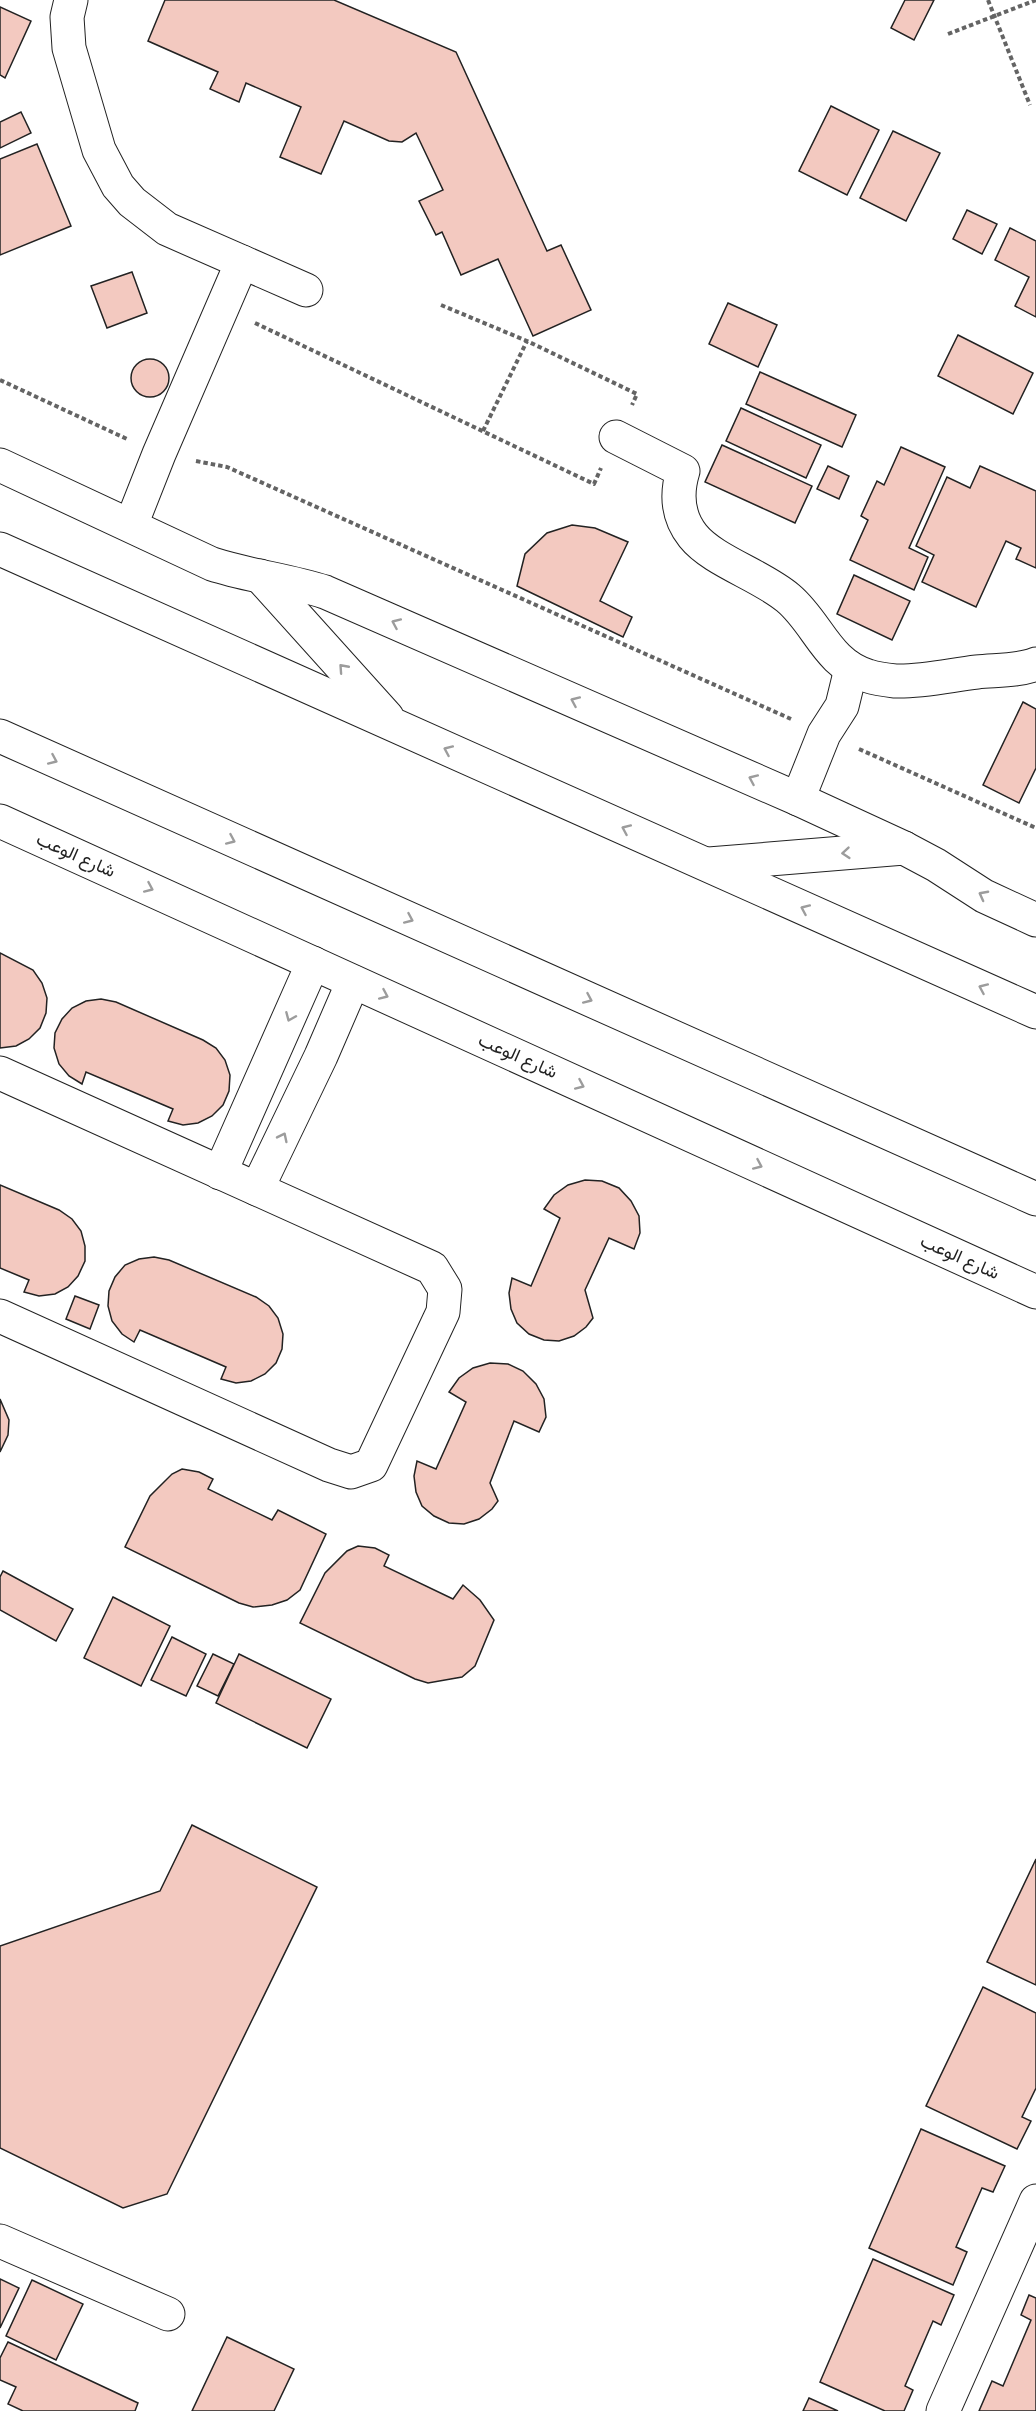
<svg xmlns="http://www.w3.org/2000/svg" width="1036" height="2411" font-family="Roboto,Vazirmatn,sans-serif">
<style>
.building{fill:#f3c9c0;stroke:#222;stroke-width:1.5}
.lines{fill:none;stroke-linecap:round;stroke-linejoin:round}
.minor-casing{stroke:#222;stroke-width:35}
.primary-casing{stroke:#222;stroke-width:35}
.path{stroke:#646464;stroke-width:4;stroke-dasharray:4.5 3;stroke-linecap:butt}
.minor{stroke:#fff;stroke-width:33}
.primary{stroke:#fff;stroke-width:33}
.oneway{stroke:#9c9c9c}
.labels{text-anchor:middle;stroke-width:4.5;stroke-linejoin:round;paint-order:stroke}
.street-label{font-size:18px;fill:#222;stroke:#fff}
</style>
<rect width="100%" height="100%" fill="#fff"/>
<g class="building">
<polygon points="165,0 334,0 456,52 547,251 561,245 591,310 533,336 498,259 461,275 442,232 436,235 419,201 443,190 416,133 402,142 389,141 344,121 321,174 280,157 301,107 246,83 239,102 210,89 218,72 148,41"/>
<polygon points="905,0 934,0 914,40 891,28"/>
<polygon points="0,7 31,21 5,78 0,75"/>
<polygon points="831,106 879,130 847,195 799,171"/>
<polygon points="21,112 31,133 0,148 0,122"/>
<polygon points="893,131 940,153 906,221 860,198"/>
<polygon points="37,144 71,226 0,255 0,159"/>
<polygon points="967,210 997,224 982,254 953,239"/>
<polygon points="1010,228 1036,241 1036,317 1015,306 1029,277 995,260"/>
<polygon points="132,272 147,313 107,328 91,286"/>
<polygon points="728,303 777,325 758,367 709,344"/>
<polygon points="958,335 1033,373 1013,414 938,376"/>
<circle cx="150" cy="378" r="19"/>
<polygon points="760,372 856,415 842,447 746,404"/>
<polygon points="741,408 821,445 806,478 726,441"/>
<polygon points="722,445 812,486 795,523 705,482"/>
<polygon points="901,447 945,467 909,548 928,557 914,590 850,560 868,520 861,516 877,481 884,485"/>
<polygon points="828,466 849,476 839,499 817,489"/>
<polygon points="980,466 1036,491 1036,568 1016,559 1021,548 1006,541 976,607 922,582 934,555 916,546 947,477 970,488"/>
<polygon points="572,525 595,528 628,542 600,601 632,617 623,637 517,586 525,554 547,533"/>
<polygon points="854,575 910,601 892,640 837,614"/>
<polygon points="1023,702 1036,709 1036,768 1019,803 983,785"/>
<polygon points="0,953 33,970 42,983 47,998 46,1013 40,1028 29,1039 16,1046 0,1048"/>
<polygon points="101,999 116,1002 203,1040 216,1048 225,1060 230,1075 229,1091 223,1105 212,1116 198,1123 183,1125 168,1121 173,1109 86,1072 82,1084 69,1076 59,1064 54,1048 55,1033 62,1019 72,1008 86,1001"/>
<polygon points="585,1180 602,1181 619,1188 631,1201 639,1216 640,1233 634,1249 609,1238 585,1290 593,1318 586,1327 574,1336 559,1341 544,1340 529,1334 517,1323 511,1309 509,1293 512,1278 531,1286 560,1218 544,1209 554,1195 568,1185"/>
<polygon points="0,1185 59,1210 72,1219 81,1231 85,1246 85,1261 78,1276 68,1287 55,1294 39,1296 24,1292 29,1280 0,1268"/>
<polygon points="154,1257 169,1260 256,1297 269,1306 278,1318 283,1334 282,1349 276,1363 265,1374 251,1381 236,1383 221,1379 226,1367 140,1330 134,1342 122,1334 112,1321 108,1306 109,1291 115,1277 125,1265 139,1259"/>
<polygon points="75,1296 99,1305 90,1329 66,1319"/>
<polygon points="490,1363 508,1364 523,1371 536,1384 544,1399 546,1417 539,1432 514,1421 490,1483 498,1501 492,1509 479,1519 464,1524 449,1523 434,1516 422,1506 416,1492 414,1476 417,1461 436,1469 466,1402 449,1392 459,1378 473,1368"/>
<polygon points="0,1399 9,1420 8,1435 0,1452"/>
<polygon points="182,1469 199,1472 213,1479 208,1489 272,1520 278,1510 326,1534 300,1590 287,1600 272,1605 253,1607 239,1603 125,1547 150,1496 172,1474"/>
<polygon points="358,1546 375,1548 389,1555 384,1566 453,1599 463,1585 480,1600 494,1620 475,1666 462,1677 428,1683 415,1679 300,1623 325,1573 347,1551"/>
<polygon points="3,1571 73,1609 56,1641 0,1610 0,1577"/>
<polygon points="113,1597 170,1626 141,1686 84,1658"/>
<polygon points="172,1637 206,1654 186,1696 151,1680"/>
<polygon points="213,1654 234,1664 218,1696 197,1686"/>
<polygon points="239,1654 331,1699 307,1748 216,1703"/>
<polygon points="192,1825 317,1887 167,2194 123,2208 0,2148 0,1946 160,1891"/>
<polygon points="1036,1859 1036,1985 987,1962"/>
<polygon points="983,1987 1036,2013 1036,2088 1022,2117 1031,2121 1017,2149 926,2106"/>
<polygon points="921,2129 1005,2166 993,2192 982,2188 956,2247 967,2252 953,2285 869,2248"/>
<polygon points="873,2259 954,2295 941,2325 933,2321 905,2386 913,2390 904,2411 885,2411 820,2382"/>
<polygon points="0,2279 19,2288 0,2328"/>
<polygon points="32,2280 83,2304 56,2360 6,2336"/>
<polygon points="1029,2295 1036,2298 1036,2411 979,2411 992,2381 1003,2386 1031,2320 1021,2315"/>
<polygon points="227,2337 294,2369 274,2411 192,2411"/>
<polygon points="8,2342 138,2403 135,2411 23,2411 8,2404 16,2387 0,2380 0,2358"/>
<polygon points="809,2398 838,2411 803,2411"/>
</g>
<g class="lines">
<g class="minor-casing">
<g id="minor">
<polyline points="71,0 67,17 69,48 99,150 118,186 132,202 167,229 306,290"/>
<path d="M616,437L683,471C676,494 677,516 693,536C713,561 761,575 788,598C818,623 827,664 868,676C877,679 886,680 895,681C922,682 951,675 977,672C996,670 1019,671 1036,664"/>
<path d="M0,465L212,564C249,576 288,580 325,592L798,799L904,848L936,865L984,896L1036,920"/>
<polyline points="131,525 159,454 242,262"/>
<polyline points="798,799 824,734 842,706 851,669"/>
<polyline points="0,821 1036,1292"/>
<polyline points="0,1073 432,1268 445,1289 443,1312 371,1465 351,1472 329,1465 0,1316"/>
<polyline points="220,1173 313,963"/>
<polyline points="257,1189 321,1056 353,982"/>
<polyline points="0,2241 168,2314"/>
<polyline points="943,2411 1036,2201"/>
</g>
</g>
<g class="primary-casing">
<g id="primary">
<polyline points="0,549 1036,1012"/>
<polyline points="260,576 387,717"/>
<polyline points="0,736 1036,1199"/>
<polyline points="709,864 904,848"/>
</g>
</g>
<g class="path">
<polyline points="988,0 1030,105"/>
<polyline points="948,34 1036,0"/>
<polyline points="441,305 527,341 637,394 632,405"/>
<polyline points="255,323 594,484 601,468"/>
<polyline points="0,380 127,439"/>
<polyline points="483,431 527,341"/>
<polyline points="196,461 227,467 791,719"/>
<polyline points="859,749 1036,828"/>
</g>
<use href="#minor" class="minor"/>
<use href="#primary" class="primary"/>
</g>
<defs><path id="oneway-chevron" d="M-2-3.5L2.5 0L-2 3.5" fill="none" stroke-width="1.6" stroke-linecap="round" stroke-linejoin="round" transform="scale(1.5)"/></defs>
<g class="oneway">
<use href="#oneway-chevron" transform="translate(396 623) rotate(-156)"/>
<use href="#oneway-chevron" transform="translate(343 668) rotate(-132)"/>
<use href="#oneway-chevron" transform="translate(575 701) rotate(-156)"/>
<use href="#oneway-chevron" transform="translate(448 750) rotate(-156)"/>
<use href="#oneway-chevron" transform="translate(53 760) rotate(24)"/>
<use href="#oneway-chevron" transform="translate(753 779) rotate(-156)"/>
<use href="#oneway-chevron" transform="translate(626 829) rotate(-156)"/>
<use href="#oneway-chevron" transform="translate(231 840) rotate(24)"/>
<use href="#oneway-chevron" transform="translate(846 853) rotate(175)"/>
<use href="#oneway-chevron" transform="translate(149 888) rotate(24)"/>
<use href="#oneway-chevron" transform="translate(983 895) rotate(-152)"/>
<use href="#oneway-chevron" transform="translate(805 909) rotate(-156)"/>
<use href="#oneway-chevron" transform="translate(409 919) rotate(24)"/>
<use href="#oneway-chevron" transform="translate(983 988) rotate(-156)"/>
<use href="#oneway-chevron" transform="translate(384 995) rotate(24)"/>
<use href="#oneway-chevron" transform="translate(588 999) rotate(24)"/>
<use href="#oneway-chevron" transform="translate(290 1017) rotate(113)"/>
<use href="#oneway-chevron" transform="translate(580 1085) rotate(24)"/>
<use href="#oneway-chevron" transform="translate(283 1137) rotate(-64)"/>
<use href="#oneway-chevron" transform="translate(758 1165) rotate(24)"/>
</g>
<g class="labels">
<g class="street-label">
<text transform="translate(76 855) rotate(24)" y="6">شارع الوعب</text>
<text transform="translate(518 1056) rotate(24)" y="6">شارع الوعب</text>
<text transform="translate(960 1257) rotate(24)" y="6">شارع الوعب</text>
</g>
</g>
</svg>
